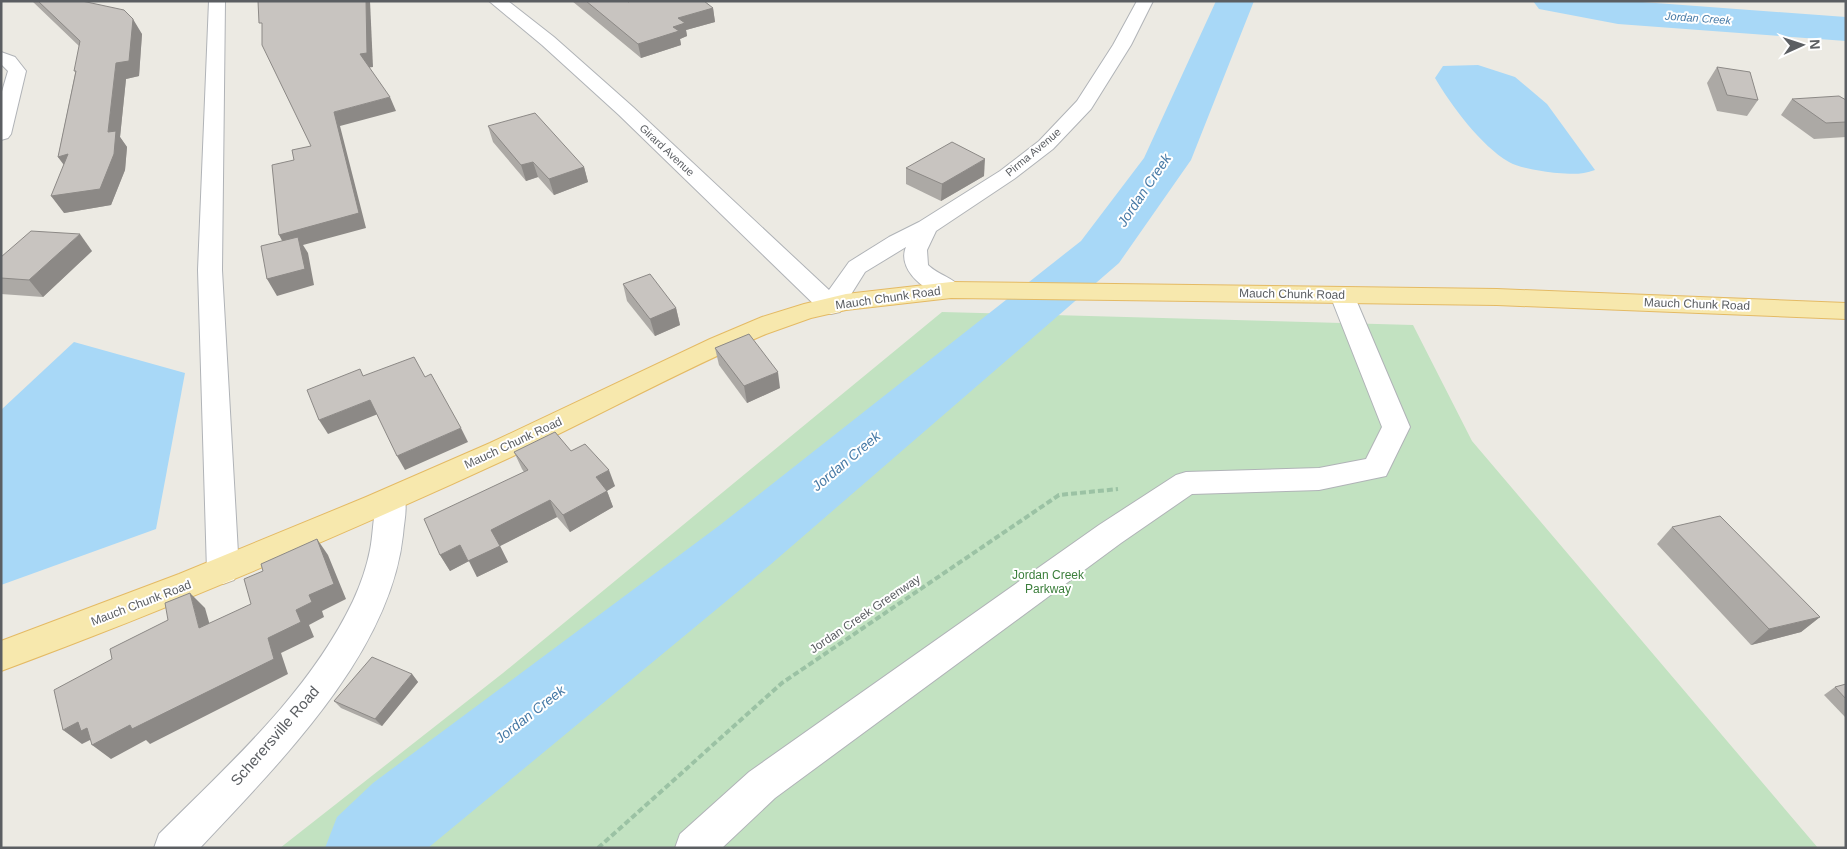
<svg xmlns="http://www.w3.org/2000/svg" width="1847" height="849" font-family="Arial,sans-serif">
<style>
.green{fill:#c2e2c1}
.water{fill:#a8d8f7}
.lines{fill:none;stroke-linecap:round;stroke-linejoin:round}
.river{fill:#a8d8f7;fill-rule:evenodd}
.minor-casing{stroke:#b0b3b7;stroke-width:2}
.major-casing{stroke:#e4ba64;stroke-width:2}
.path{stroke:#9bc2a4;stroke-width:4;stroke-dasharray:6 3;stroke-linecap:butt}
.minor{fill:#fff;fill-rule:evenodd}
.major{fill:#f7e8ad;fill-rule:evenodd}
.wall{fill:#aca9a5}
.shaded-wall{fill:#8c8986}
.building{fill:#c8c4c0;stroke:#8c8986}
.labels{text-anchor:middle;stroke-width:4;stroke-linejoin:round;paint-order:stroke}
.far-water-label{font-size:11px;font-style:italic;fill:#477aa6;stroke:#fff}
.far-street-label{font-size:11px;fill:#5b5e62;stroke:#fff}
.street-label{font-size:12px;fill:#5b5e62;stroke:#fff}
.park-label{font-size:12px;fill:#3c7f3c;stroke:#fff}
.water-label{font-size:14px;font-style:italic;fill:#477aa6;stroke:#fff}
.near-street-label{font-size:15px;fill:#5b5e62;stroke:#fff}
</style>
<rect width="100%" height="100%" fill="#eceae3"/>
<polygon class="green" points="942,312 1413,325 1472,441 1818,848 280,848 503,673"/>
<g class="water">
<path d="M1478,65L1515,77L1547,104L1595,170C1582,175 1571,174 1557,173C1545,172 1519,168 1509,162C1481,146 1451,105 1435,78L1443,66Z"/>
<polygon points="74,342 185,373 156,529 1,585 1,410"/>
</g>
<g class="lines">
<g class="river">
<polygon points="1216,1 1254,1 1191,160 1119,263 770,565 428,848 325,848 337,817 373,783 720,525 1081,241 1144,158"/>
<polygon points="1533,1 1629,1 1846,17 1846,41 1618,24 1539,9"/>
</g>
<g class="minor-casing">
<g id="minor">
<polygon points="209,1 225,1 222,270 239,571 234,580 223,584 212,580 207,571 198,270"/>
<path d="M489,1H508L554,37L633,107L829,290L849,262L889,237L919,222L1000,171L1039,141L1077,101L1113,45L1137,1H1153L1131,45L1091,109L1053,149L1014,179L936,231L927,250L928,265C938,275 955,278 963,290L960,295C936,302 895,273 906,247L865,272L840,312L831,314L822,312L619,115L542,45Z"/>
<polygon points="1,52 15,57 26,71 11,134 8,138 1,140 1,95 8,71 1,64"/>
<polygon points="1342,287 1351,289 1354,295 1410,427 1386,476 1319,490 1192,494 1121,543 775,798 722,848 675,848 680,834 749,772 1099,525 1176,475 1186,472 1319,468 1366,459 1382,427 1330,295 1333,289"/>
<path d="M392,488L402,491C409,504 404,520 403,535C390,655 278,764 200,848H154L159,834C230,763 309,693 353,601C360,586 367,566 370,550C374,531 372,509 382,491Z"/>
</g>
</g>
<g class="major-casing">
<path id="major" d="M951,282L1497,289L1846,303V319L1497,305L951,298L846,310L811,318L766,334C679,371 595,418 509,458C342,535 174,607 1,671V641L179,574L366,497L490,443L710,339L762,317L804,304L846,294Z"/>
</g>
<polyline class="path" points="598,848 782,683 1059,495 1118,489"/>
<use href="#minor" class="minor"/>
<use href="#major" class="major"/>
</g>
<g class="wall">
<polygon points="32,1 82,1 142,34 139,76 126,79 120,137 127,147 125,170 111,205 64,213 64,165 58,157 75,74 79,46"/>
<polygon points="572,1 627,1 628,2 713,8 715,22 686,30 687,36 680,39 681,45 641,58"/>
<polygon points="1717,67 1758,100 1747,116 1717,111 1707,83"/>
<polygon points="1792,99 1846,100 1846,137 1814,139 1781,115"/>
<polygon points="488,126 584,167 588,182 554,195 538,177 526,181 493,142"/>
<polygon points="906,168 984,176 941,201 906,184"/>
<polygon points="92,251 43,297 1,294 1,257"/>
<polygon points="623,284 676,308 680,325 655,336 627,301"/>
<polygon points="715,348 780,388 747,403 719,365"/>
<polygon points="571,451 615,486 607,491 613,507 570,532 557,517 500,546 508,562 477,577 469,561 450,571 440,555 524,472 522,469 514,452"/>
<polygon points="1672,527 1820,617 1801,632 1751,645 1657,544"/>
<polygon points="412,674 418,682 382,726 341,708 334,701"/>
<polygon points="1846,684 1846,718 1824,695 1835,687"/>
</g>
<g class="shaded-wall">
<polygon points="366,1 370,1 373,67 366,68 360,54"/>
<polygon points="713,8 715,22 686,30 687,36 680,39 681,45 641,58 638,44 673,27 678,18"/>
<polygon points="133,19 142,34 139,76 126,79 120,137 127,147 125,170 111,205 64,213 51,196 108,132 116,63"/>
<polygon points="390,97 396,111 340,126 366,228 303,245 308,253 314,285 277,296 267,279 287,250 279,235 334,112"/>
<polygon points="68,154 70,173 58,157"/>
<polygon points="985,159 984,176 941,201 942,184"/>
<polygon points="533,162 538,177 526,181 521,165"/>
<polygon points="584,167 588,182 554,195 549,179"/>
<polygon points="80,234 92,251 43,297 29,280"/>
<polygon points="676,308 680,325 655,336 650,319"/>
<polygon points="778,372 780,388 747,403 744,386"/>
<polygon points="370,400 378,414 328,434 319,420"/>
<polygon points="461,428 468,442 405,470 397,456"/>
<polygon points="609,470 615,486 602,494 596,477"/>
<polygon points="607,491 613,507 570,532 563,515"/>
<polygon points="550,500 557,517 500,546 508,562 477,577 469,561 450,571 440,555"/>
<polygon points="317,539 328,555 346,599 322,611 324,617 309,625 314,637 281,653 288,674 150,744 146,740 111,759 92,745 92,739 82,744 63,730 78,722 268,638 309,595"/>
<polygon points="190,593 205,608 215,643 199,628"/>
<polygon points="1820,617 1801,632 1751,645 1769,629"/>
<polygon points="412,674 418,682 382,726 375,719"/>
</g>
<g class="building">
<polygon points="38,1 82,1 124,10 133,19 129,61 116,63 108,132 116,131 114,154 100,189 51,196 68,154 58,157 76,71 74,71 80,41"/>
<polygon points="258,1 366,1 367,53 360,54 390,97 334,112 359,213 279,235 272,165 294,160 292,150 311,146 262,45 262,23 259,23"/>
<polygon points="586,1 627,1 628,2 630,1 704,1 713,8 678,18 685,23 673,27 679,31 638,44"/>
<polygon points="1717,67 1750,72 1758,100 1727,95"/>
<polygon points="1839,96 1846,100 1846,122 1826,123 1792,99"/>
<polygon points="535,113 584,167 549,179 533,162 521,165 488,126"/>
<polygon points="952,142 985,159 942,184 906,168"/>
<polygon points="31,231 80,234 29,280 1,278 1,257"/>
<polygon points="298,237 305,269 267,279 261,246"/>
<polygon points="650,274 676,308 650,319 623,284"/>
<polygon points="749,334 778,372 744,386 715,348"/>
<polygon points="414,357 425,377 431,374 461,428 397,456 370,400 319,420 307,390 360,369 363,376"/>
<polygon points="555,432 571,451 585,444 609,470 596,477 607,491 563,515 550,500 491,530 500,546 468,561 460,545 440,555 424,519 528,470 514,452"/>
<polygon points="1720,516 1820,617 1769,629 1672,527"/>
<polygon points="317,539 334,584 309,595 312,602 296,610 301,622 268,638 274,659 132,729 130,725 92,745 87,728 81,731 78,722 63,730 54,690 112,659 110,649 168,620 165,603 190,593 199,628 251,604 244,579 263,571 261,564"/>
<polygon points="372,657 412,674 375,719 334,701"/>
<polygon points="1846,684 1846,699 1835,687"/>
</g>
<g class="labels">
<g class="far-water-label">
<text transform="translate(1698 18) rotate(4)" y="4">Jordan Creek</text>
</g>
<g class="far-street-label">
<text transform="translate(667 150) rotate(43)" y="4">Girard Avenue</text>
<text transform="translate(1033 152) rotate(-40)" y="4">Pirma Avenue</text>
</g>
<g class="street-label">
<text transform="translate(1292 294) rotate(1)" y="4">Mauch Chunk Road</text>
<text transform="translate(888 298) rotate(-8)" y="4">Mauch Chunk Road</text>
<text transform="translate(1697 304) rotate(2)" y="4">Mauch Chunk Road</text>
<text transform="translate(513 443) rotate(-25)" y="4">Mauch Chunk Road</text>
<text transform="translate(141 603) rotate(-21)" y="4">Mauch Chunk Road</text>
<text transform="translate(865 614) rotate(-34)" y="4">Jordan Creek Greenway</text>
</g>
<g class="park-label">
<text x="1048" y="579">Jordan Creek<tspan x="1048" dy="14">Parkway</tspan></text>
</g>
<g class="water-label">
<text transform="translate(1144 190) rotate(-56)" y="5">Jordan Creek</text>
<text transform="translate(846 461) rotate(-40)" y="5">Jordan Creek</text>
<text transform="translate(530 714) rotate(-38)" y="5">Jordan Creek</text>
</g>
<g class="near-street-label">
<text transform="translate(275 736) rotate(-49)" y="5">Scherersville Road</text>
</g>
</g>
<rect width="1847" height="849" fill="none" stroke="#5b5e62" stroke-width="5"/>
<g transform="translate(1802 45) rotate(87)" stroke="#ffffff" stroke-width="4" paint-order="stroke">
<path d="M0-4L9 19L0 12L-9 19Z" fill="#5b5e62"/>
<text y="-8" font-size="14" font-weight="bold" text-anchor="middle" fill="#5b5e62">N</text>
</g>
</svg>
